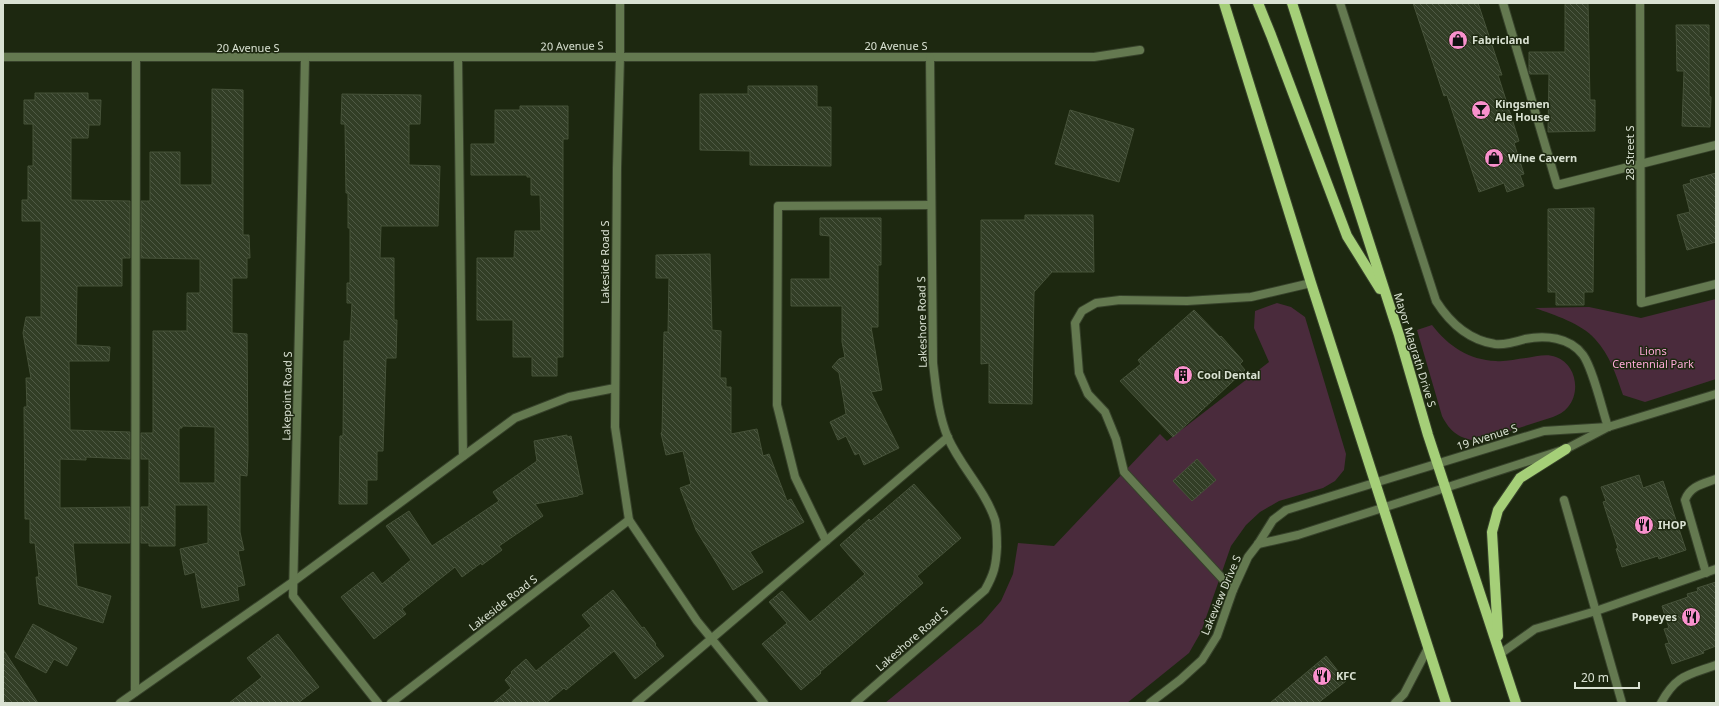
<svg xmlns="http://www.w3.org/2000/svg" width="1719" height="706" font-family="'Noto Sans',sans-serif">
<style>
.park{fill:#4a2b3c}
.building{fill:url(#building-back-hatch);stroke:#465239;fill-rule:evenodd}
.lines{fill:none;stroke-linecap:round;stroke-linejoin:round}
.lane-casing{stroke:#37422b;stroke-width:10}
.street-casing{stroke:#37422b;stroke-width:10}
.primary-casing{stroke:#37422b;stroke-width:12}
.lane{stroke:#647950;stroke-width:8}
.street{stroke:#647950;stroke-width:8}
.primary{stroke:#a5cf78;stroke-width:10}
.labels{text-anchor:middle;stroke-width:3;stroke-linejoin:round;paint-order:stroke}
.poi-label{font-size:11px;font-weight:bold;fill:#d9e1d2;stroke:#1d2810;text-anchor:start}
.street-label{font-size:11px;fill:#d9e1d2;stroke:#1d2810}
.park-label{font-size:11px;fill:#ffaad9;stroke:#1d2810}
</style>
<defs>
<pattern id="building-back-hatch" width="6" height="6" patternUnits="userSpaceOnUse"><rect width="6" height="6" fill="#323e26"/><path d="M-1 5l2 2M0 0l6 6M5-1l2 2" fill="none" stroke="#4f5a45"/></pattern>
</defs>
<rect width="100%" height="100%" fill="#1d2810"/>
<g class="park">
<path d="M1716,299V379L1645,402L1623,395C1616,375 1610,355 1595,339C1581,323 1554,315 1535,308L1589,307L1641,318Z"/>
<polygon points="1277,303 1291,307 1305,317 1346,454 1344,470 1335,481 1323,488 1279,501 1260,512 1246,525 1231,546 1201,632 1189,653 1127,703 885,703 982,623 1001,601 1013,574 1018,543 1054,546 1160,434 1167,441 1269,362 1254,328 1255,311"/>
<path d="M1432,325C1448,346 1469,360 1496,361C1505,362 1516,359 1526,358C1535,357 1546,353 1556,357C1576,364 1581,392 1568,407C1564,412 1558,415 1553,417L1478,441C1460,439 1450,432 1442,416L1417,330Z"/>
</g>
<g class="building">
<polygon points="1413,3 1478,3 1502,75 1498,75 1519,141 1514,143 1524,174 1520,175 1524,186 1507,192 1504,183 1479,192 1447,95 1444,96"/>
<polygon points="1565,3 1588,3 1590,100 1595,100 1595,131 1548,132 1549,74 1530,74 1529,72 1529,52 1565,52"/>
<polygon points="1676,25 1709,25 1709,96 1711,97 1710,127 1682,126 1684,71 1677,71"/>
<polygon points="748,86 817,86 817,107 831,107 831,166 750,165 750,151 700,150 700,94 748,94"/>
<path d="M212,89L243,90V235H249L250,258H247V278H232V333L247,334L248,454L247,476L240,475V532L244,550L238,551L245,585L237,587L239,600L202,608L195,572L185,575L180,549L208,543V505H175V546H149V543H141V507H149V459H141V433H153V331H187V293H200V259L141,258V201H150V152H180V185H212ZM182,426L215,427V483H179V428H182Z"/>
<polygon points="35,93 88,93 88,100 101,100 100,125 89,125 88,138 71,138 71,200 130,201 130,258 122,258 122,286 77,286 76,345 110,347 109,361 69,361 70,430 130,432 130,459 86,457 86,460 60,459 60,508 130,507 130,543 73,543 77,586 111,596 103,623 39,604 36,577 39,577 35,543 30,543 30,519 25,519 24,407 27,407 26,378 31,378 23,333 26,317 41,317 41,221 22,221 22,200 28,200 28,166 33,166 33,124 24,124 24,100 35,100"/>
<polygon points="342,94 421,95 420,124 409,124 409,165 440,166 438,226 381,226 380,258 394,258 394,320 397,320 396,358 386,358 383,451 377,451 377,480 367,480 367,504 339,504 340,436 343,436 344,341 350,341 352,303 347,303 347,283 350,283 350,228 348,228 348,193 346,193 345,124 341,124"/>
<polygon points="520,106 568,106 568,139 563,139 563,357 557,357 557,376 532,376 532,357 513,357 513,320 477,320 477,258 514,258 515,231 541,231 540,195 531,195 531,177 527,177 527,175 471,175 471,144 495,144 495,110 520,110"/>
<polygon points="1070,110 1134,129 1119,182 1055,164"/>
<polygon points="1716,173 1716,242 1687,250 1677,215 1690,212 1683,185 1691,183 1690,180"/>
<polygon points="1594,208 1593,292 1584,292 1584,305 1556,305 1556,292 1548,292 1548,209"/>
<polygon points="1025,215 1093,215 1094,272 1052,272 1034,292 1032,404 989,403 989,363 981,364 981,220 1025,220"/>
<polygon points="820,218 881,218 881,265 878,265 878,327 871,327 882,390 871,392 899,448 864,465 859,453 855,455 846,436 838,440 830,422 846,414 839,373 832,367 839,359 845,357 842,342 842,306 791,306 791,279 830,279 830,236 820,235"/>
<polygon points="710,254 712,330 721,331 720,378 726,378 726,387 731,387 731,434 757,429 763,456 769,454 787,501 791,499 804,522 750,552 763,572 733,590 696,530 680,488 691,484 683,451 666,455 661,433 662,432 664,332 668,332 669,278 656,278 656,255"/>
<polygon points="1194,310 1220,337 1221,336 1243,361 1240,364 1245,370 1173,437 1120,381 1141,364 1138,360"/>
<polygon points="567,435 567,437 571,436 583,494 578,495 578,496 535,504 543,516 499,546 502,550 482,565 481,563 462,577 455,567 402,609 406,614 374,639 341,597 373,572 382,584 411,560 386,526 409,511 432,546 499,501 493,492 537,461 534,441"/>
<polygon points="1197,459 1216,480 1192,501 1173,481"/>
<polygon points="1639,475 1643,488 1663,481 1686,550 1659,559 1658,556 1622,567 1616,549 1618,548 1603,502 1606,501 1601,487"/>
<polygon points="914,484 961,538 917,576 923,583 820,672 821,673 801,690 762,644 787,623 769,602 782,591 810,622 865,574 840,545 869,519 871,521"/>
<polygon points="1716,582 1716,646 1703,651 1704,653 1672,664 1665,644 1669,643 1664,629 1669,628 1662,606 1688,597 1687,594 1698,591 1697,588"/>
<polygon points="613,590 642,628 644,627 656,644 655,645 664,656 635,679 614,651 566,690 564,688 546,703 493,703 511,688 505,680 512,673 511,672 526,659 536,671 591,626 582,615"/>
<polygon points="33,624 77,648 67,666 54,659 46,673 15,657"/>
<polygon points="278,634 319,687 298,703 229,703 262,677 247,658"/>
<polygon points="3,649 38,703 3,703"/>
<polygon points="1326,656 1346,681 1318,703 1270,703"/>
</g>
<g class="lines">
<g class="lane-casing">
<g id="lane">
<polyline points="1503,3 1557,185 1716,145"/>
<polyline points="458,58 463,456"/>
<polyline points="1564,500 1622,703"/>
<polyline points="826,541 795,477 777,405 778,206 931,205"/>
<path d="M1706,573L1685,500C1690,486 1703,484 1716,479"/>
<polyline points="1233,590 1124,472 1116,439 1105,412 1088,394 1079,373 1075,323 1082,311 1096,303 1120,300 1187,301 1251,297 1311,283"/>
<polyline points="1500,654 1535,629 1596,611 1716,569"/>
<polyline points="135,692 136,58"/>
<polyline points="120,703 294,581 515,418 569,397 615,388"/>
<polyline points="636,703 948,437"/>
<polyline points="1395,703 1404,694 1428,648"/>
<path d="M1661,703C1676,675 1688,675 1716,665"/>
</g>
</g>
<g class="street-casing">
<g id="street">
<polyline points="620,3 620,57 617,168 615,427 629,520 697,621 764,703"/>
<path d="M1340,3L1436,301C1450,323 1468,340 1495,344C1505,345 1515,342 1525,339C1545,335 1570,337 1583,355C1593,369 1602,409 1608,427"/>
<polyline points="1640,3 1641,303 1716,284"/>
<path d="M3,57C367,59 731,58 1094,57L1140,50"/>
<polyline points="305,59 293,596 378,703"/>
<polyline points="1258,544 1298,535 1476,478 1566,449 1608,427 1716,394"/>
<polyline points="391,703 629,520"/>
<path d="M855,703L985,590C994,574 996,566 997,547C997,538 997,528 995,520C985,490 961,467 948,438C938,414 936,388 933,363L930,57"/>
<polyline points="1150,703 1180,680 1202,660 1217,636 1233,590 1248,557 1258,544 1273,520 1286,510 1544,431 1608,427"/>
</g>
</g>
<g class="primary-casing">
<g id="primary">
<polyline points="1224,3 1311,283 1446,703"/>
<polyline points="1258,3 1271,35 1347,236 1380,289"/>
<polyline points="1292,3 1399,335 1428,435 1516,703"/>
<polyline points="1498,636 1492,532 1498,510 1520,478 1566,449"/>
</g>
</g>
<use href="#lane" class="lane"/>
<use href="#street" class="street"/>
<use href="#primary" class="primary"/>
</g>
<defs>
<g id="shop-disc" transform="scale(1)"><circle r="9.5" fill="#f890cc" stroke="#1d2810"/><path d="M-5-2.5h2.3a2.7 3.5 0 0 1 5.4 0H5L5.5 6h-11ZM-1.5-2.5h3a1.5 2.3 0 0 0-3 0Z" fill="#111"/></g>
<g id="bar-disc" transform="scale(1)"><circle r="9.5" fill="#f890cc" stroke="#1d2810"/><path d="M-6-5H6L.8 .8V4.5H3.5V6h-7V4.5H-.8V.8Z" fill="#111"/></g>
<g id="building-disc" transform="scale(1)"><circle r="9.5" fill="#f890cc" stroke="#1d2810"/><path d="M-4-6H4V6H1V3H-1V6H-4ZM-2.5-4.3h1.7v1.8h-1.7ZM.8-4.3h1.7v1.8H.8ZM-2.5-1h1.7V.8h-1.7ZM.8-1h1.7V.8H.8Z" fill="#111"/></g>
<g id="restaurant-disc" transform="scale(1)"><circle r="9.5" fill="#f890cc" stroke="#1d2810"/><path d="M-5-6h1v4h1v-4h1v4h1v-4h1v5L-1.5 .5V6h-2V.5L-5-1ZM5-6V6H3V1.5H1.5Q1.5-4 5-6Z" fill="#111"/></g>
</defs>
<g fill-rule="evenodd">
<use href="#shop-disc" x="1458" y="40"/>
<use href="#bar-disc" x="1481" y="110"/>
<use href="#shop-disc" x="1494" y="158"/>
<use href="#building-disc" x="1183" y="375"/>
<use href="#restaurant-disc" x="1644" y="525"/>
<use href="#restaurant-disc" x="1691" y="617"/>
<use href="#restaurant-disc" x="1322" y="676"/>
</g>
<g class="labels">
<g class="poi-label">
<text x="1472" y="44">Fabricland</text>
<text x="1495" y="108">Kingsmen<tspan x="1495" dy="13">Ale House</tspan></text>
<text x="1508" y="162">Wine Cavern</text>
<text x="1197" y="379">Cool Dental</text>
<text x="1658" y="529">IHOP</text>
<text x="1677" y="621" text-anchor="end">Popeyes</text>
<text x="1336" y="680">KFC</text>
</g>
<g class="street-label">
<text transform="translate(572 46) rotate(-1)" y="4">20 Avenue S</text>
<text x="896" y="50">20 Avenue S</text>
<text x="248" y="52">20 Avenue S</text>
<text transform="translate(1630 153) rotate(-90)" y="4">28 Street S</text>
<text transform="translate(605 262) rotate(-90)" y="4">Lakeside Road S</text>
<text transform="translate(922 322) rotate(-91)" y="4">Lakeshore Road S</text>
<text transform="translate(1415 350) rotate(73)" y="4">Mayor Magrath Drive S</text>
<text transform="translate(287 396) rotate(-89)" y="4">Lakepoint Road S</text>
<text transform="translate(1487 437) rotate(-18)" y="4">19 Avenue S</text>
<text transform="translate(1221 595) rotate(-67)" y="4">Lakeview Drive S</text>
<text transform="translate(503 603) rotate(-38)" y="4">Lakeside Road S</text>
<text transform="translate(912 639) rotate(-41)" y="4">Lakeshore Road S</text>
</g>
<g class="park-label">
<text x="1653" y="355">Lions<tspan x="1653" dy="13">Centennial Park</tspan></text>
</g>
</g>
<rect width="1719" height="706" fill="none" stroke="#d9e1d2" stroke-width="8"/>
<path d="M1575 682v6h64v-6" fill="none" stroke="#d9e1d2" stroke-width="2"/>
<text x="1581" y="682" font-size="12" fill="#d9e1d2" stroke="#1d2810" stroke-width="3" paint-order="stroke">20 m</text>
</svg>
